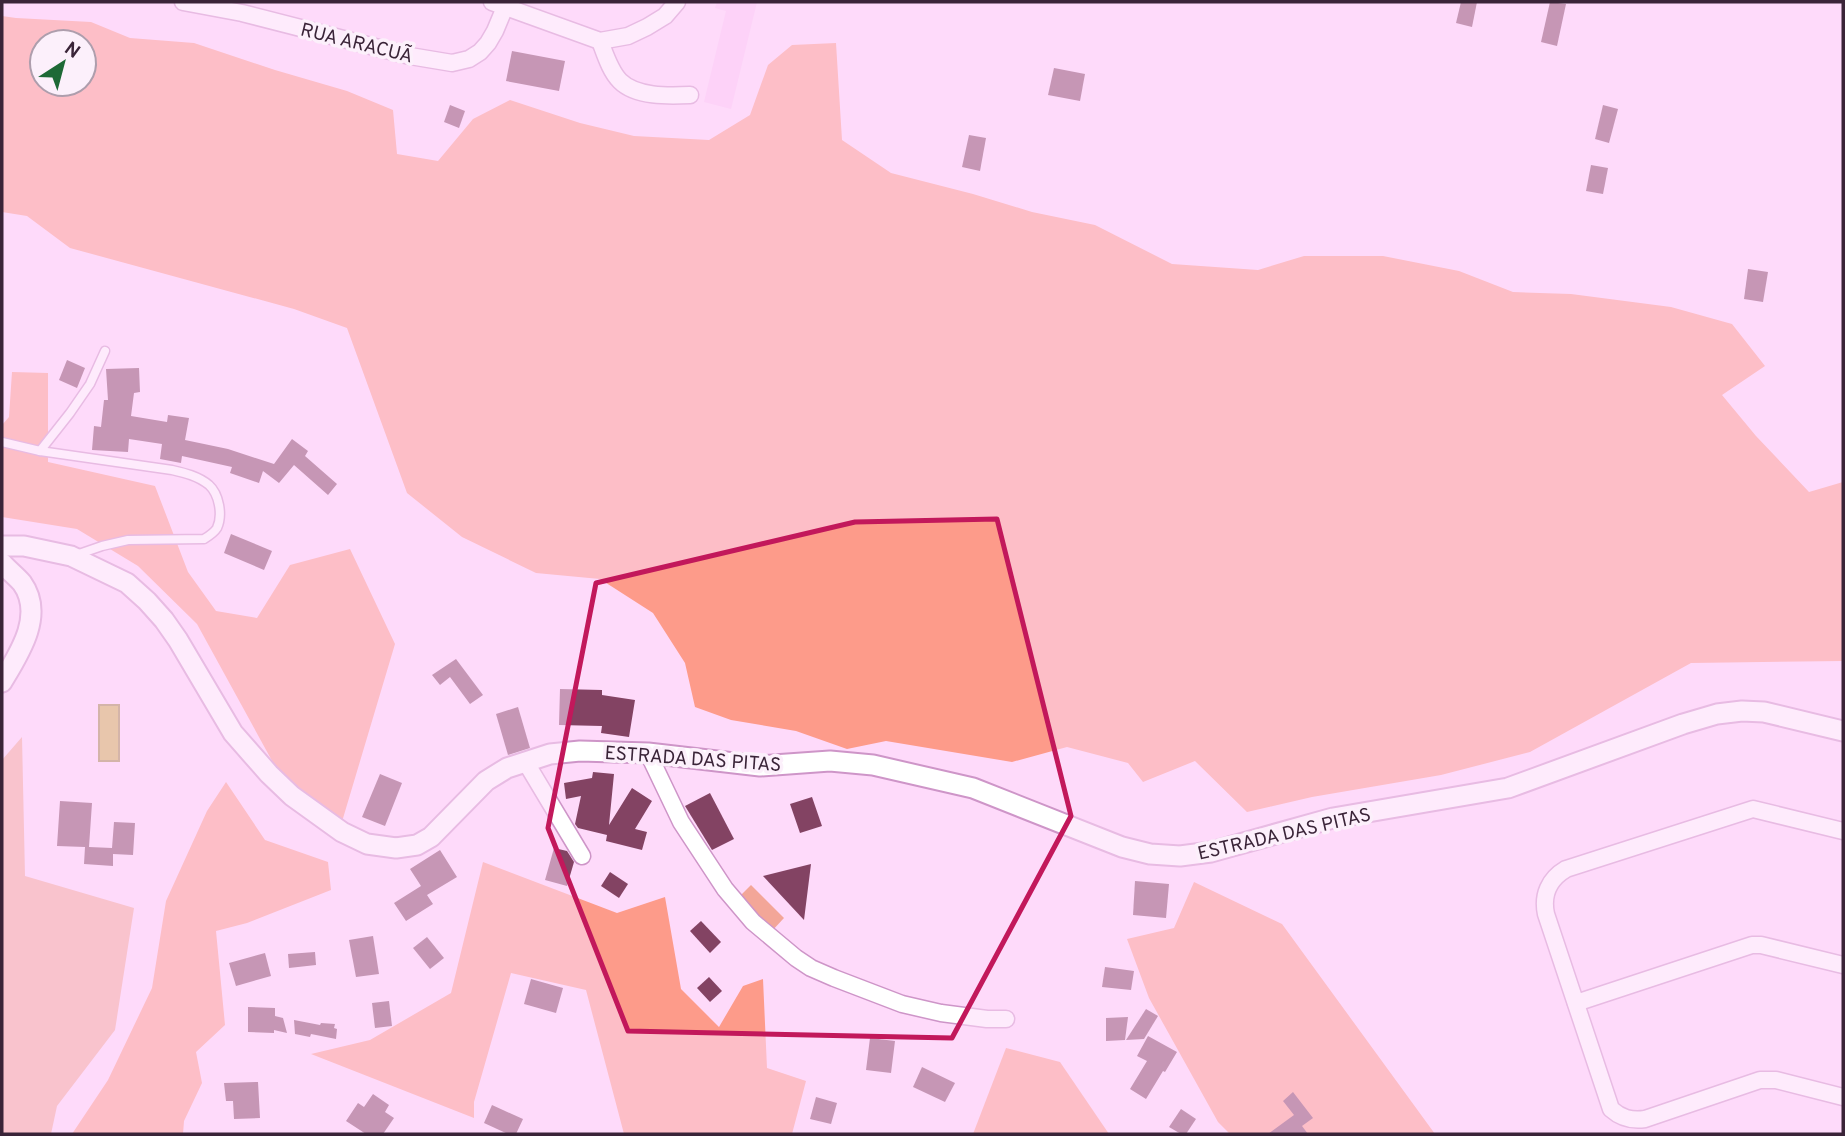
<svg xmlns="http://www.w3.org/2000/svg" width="1845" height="1136" font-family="Overpass,sans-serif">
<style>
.built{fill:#fcc7f6}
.green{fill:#f3a698}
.forest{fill:#fd9b8a;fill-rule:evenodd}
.water{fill:#ceae4e;stroke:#a28547;stroke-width:2}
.building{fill:#834363}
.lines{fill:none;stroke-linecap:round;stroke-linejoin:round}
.service-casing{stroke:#ce95c8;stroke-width:11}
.minor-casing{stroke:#ce95c8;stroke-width:19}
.tertiary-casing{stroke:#ce95c8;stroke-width:23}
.service{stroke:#fff;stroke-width:8}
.minor{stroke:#fff;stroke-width:16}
.tertiary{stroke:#fff;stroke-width:19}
.marked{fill:none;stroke:#c2185b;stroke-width:5;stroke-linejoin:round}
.labels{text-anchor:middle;stroke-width:7;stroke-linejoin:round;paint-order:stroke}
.street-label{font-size:19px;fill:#3a2438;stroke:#fcf0fb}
</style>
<rect width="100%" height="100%" fill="#fedafa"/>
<polygon class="built" points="717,2 757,2 731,109 704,102 726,11 715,8"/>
<g class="green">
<polygon points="22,737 25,876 134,908 115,1030 57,1106 51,1134 2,1134 2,760"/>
<polygon points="751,885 784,918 771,932 737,899"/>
</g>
<g class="forest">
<path d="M2,16L16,18L91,22L130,38L194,43L275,70L347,91L393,110L397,154L438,161L473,119L510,100L580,123L634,136L709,140L750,115L768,65L792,45L836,43L842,140L891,173L973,194L1032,212L1095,225L1172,264L1258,270L1304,256H1383L1459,271L1513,292L1571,294L1671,307L1732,324L1765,366L1722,395L1756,436L1809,492L1843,482V661L1691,663L1530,752L1441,775L1312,797L1247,812L1195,761L1143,782L1128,763L1067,747L1012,762L886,741L847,749L796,731L731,720L695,707L685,663L653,613L600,579L536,573L462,537L407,493L347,328L294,309L70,248L27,216L2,212ZM42,42H84V84H42Z"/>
<polygon points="12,372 48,373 48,462 155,486 188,572 216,611 257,618 290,565 350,549 395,644 341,825 282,779 197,624 138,566 77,529 2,517 2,425 9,417"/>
<polygon points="226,782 265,840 328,862 331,890 247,923 216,931 225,1025 196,1052 202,1083 184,1121 183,1134 72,1134 108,1080 152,988 166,901 207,811"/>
<polygon points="483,862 617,913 665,897 681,989 719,1027 743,986 763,979 767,1068 806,1081 792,1134 624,1134 586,990 511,973 474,1102 474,1118 311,1054 370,1040 451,993"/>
<polygon points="1194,882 1282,924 1435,1134 1230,1134 1218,1122 1149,998 1127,939 1174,928"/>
<polygon points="1006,1048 1060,1062 1109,1134 973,1134"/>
</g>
<rect class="water" x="99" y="705" width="20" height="56"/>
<g class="building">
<polygon points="1461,2 1477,2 1472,27 1456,23"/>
<polygon points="1550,2 1566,4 1557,46 1541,42"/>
<polygon points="512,51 565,61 559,91 506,81"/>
<polygon points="1054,68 1085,74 1080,101 1048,95"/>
<polygon points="450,105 465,111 459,128 444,122"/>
<polygon points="1603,105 1618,109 1609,143 1595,139"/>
<polygon points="969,135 986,138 980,171 962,167"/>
<polygon points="1591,165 1608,168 1603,194 1586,191"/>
<polygon points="1748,269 1768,272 1763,302 1744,299"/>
<polygon points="67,360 85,368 77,388 59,380"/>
<polygon points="139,368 140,392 134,393 131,416 167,422 168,415 189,418 185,440 228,449 274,464 292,439 308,451 305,456 337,484 328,495 294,465 279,483 263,471 259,483 230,473 232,467 182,456 181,463 160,459 162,444 129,439 128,452 92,450 94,426 101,427 104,400 108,400 106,369"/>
<polygon points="231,534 272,551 264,570 224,553"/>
<polygon points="456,659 483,695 470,704 450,677 440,685 432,675"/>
<polygon points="560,689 602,690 602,695 635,700 629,737 601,733 602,726 559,725"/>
<polygon points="518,707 530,748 508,755 496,714"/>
<polygon points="593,772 614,774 609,825 632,788 652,801 635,829 647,832 642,850 606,841 607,835 578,828 575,824 581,796 566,799 564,783 592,778"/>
<polygon points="380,774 402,783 385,826 362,817"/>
<polygon points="710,793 734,839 712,850 685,806"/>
<polygon points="812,797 822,826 800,833 790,804"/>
<polygon points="60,801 92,803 89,847 112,848 114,822 135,823 133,855 113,854 113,866 84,864 85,847 57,846"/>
<polygon points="554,848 567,851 574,862 567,886 545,880"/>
<polygon points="440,850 457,877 427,895 433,904 406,921 394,903 421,886 410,869"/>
<polygon points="811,864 804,920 763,876"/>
<polygon points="610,872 628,884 619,898 601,886"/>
<polygon points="1135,881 1169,884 1166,918 1133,915"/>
<polygon points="701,921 721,942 710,953 690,931"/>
<polygon points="373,936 379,974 356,977 349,940"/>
<polygon points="427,937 444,958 430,969 413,948"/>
<polygon points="315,952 316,965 289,968 288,954"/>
<polygon points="265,953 271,976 236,986 229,963"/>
<polygon points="1105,967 1134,971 1131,990 1102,987"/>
<polygon points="709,977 722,991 710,1002 697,988"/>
<polygon points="531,979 563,988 556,1013 524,1004"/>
<polygon points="389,1001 392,1026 375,1028 372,1003"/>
<polygon points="248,1007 275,1008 275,1016 283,1018 287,1033 274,1030 274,1033 248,1032"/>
<polygon points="1146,1009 1158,1016 1144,1039 1126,1040"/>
<polygon points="1128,1017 1125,1040 1106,1041 1106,1018"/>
<polygon points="294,1020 320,1025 321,1023 335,1024 334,1028 337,1029 336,1039 311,1034 310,1037 295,1034"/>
<polygon points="1148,1036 1177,1052 1165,1072 1163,1071 1146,1099 1130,1089 1147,1061 1137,1056"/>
<polygon points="870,1038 895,1041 891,1073 866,1070"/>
<polygon points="922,1067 955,1083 945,1102 913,1087"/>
<polygon points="258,1082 260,1118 234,1119 233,1101 226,1101 224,1083"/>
<polygon points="1293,1092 1313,1118 1302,1126 1308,1134 1268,1134 1294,1115 1283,1101"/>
<polygon points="373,1094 389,1105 385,1112 394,1118 383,1134 366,1134 346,1121 358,1103 364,1107"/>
<polygon points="816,1097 837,1103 831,1124 810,1119"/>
<polygon points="492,1105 523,1119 516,1134 508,1134 484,1123"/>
<polygon points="1181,1109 1196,1119 1186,1134 1181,1134 1169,1127"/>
</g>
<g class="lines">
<g class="service-casing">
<g id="service">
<path d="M2,442L40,451L172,470C185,473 198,476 209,485C219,494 223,515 217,528C214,533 209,536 204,539L128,540L102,546L76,555"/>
<polyline points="40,451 70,413 90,384 105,351"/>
</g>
</g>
<g class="minor-casing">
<g id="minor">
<polyline points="183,2 242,13 410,56 452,63 469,59 480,52 488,43 495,31 505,7"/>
<polyline points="492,2 600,41 628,36 647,27 665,16 677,2"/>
<path d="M600,41C605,54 610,71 620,81C636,97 668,96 690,95"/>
<polyline points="648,753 681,822 725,889 753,922 796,958 811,968 834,978 902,1004 941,1013 987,1019 1006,1019"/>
<polyline points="525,761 582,856"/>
<path d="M1843,831L1753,809L1566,869C1549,879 1542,895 1546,914L1611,1109C1621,1118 1631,1121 1645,1119L1760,1080H1776L1843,1097"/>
<polyline points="1576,1003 1752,945 1761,945 1843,965"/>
</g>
</g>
<g class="tertiary-casing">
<g id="tertiary">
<polyline points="2,546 24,546 71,556 127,583 147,601 164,620 178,640 233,733 269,774 292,796 342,832 367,844 396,848 417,845 431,837 486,781 507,768 550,754 580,751 648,753 760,766 830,761 873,765 973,788 1122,847 1150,854 1180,856 1211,852 1333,818 1508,788 1683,724 1717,714 1742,711 1764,712 1843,731"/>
<path d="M2,563C8,570 16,576 22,583C45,615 19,654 2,682"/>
</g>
</g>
<use href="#service" class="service"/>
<use href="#minor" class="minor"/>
<use href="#tertiary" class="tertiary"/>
</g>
<path d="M0 0H1845V1136H0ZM997,519L1071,816L952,1038L628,1031L548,828L596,583L855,522Z" fill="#fedafa" fill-opacity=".55" fill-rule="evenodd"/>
<path class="marked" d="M997,519L1071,816L952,1038L628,1031L548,828L596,583L855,522Z"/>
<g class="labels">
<g class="street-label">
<text transform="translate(357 42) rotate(14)" y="7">RUA ARACUÃ</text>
<text transform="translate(693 758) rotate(4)" y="7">ESTRADA DAS PITAS</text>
<text transform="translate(1284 833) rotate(-13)" y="7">ESTRADA DAS PITAS</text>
</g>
</g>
<rect width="1845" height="1136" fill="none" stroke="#3a2438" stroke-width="7"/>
<g transform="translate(63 63) rotate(36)"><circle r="33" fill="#fcf0fb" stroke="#ae9ead" stroke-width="2"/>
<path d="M0-5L12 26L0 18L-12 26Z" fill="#1e6936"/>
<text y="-10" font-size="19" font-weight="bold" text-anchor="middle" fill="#3a2438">N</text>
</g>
</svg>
